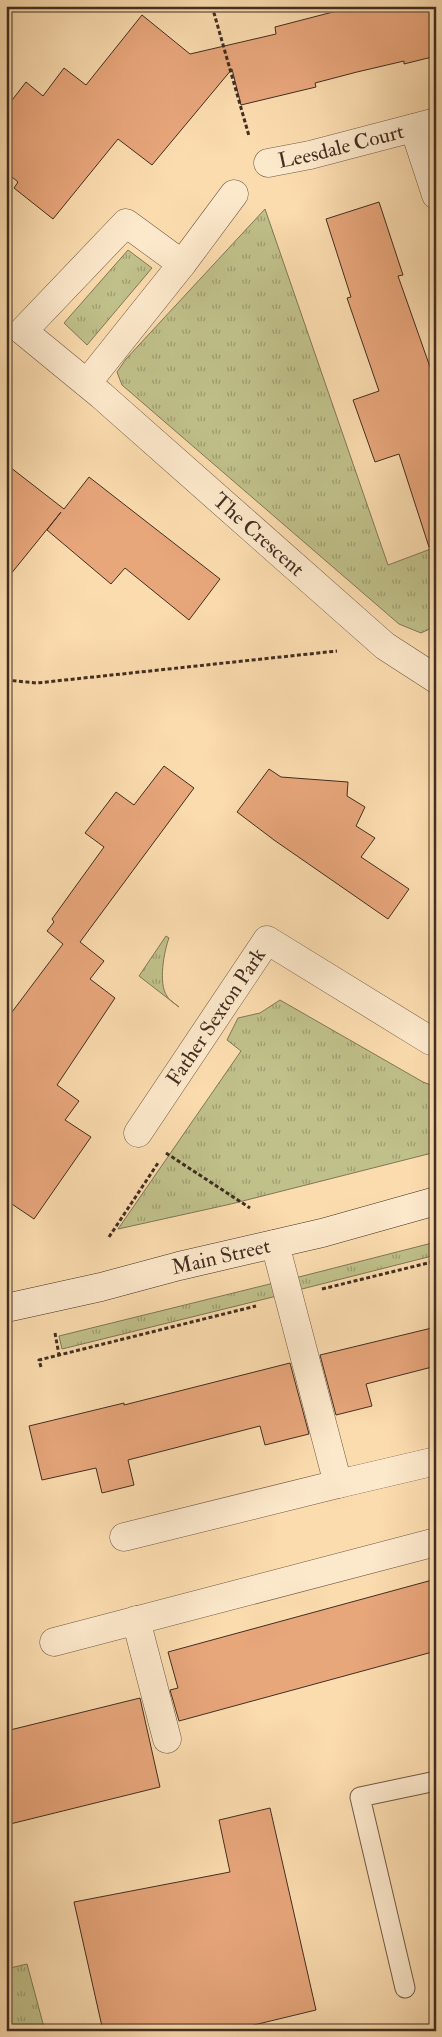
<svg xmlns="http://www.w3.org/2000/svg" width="442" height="2037" font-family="'IM FELL Double Pica',serif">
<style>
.grass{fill:url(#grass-tufts);stroke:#807756}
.building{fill:#e8a67b;stroke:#412e21}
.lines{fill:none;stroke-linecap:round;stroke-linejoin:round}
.service-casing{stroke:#705a44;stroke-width:21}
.minor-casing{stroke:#705a44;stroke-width:29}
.secondary-casing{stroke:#412e21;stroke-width:29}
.path{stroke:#412e21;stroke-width:3;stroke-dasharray:4 2.5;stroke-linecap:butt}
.service{stroke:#fce8cb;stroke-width:19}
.minor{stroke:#fce8cb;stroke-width:28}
.secondary{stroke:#fce8cb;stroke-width:28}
.labels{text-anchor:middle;stroke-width:5;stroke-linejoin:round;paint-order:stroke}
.street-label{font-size:21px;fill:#412e21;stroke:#fce8cb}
</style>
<defs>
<pattern id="grass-tufts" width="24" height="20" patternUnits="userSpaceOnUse" patternTransform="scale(1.25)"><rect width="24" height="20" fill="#c0c08a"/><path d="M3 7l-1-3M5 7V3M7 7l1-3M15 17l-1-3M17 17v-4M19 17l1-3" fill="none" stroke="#9e9c70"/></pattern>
</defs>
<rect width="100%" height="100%" fill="#fbdcaf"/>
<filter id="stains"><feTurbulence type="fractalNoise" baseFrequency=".004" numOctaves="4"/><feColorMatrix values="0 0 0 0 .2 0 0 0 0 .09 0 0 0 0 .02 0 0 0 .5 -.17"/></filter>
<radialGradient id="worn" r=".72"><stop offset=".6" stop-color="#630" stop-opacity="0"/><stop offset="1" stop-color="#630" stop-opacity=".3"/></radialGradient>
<g class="grass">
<polygon points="265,209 388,565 436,547 436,626 421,633 399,624 122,385 117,372 126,359"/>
<polygon points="128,250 152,268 87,345 64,323"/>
<path d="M166,936L169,938C164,951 158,984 167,996C169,1000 175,1004 179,1007L139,976Z"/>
<polygon points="280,1000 423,1082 436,1087 436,1152 231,1204 118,1229 241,1051 227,1040 238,1018 260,1013"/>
<polygon points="436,1242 436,1255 298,1290 295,1278"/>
<polygon points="278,1282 281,1295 62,1349 59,1336"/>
<polygon points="27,1964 45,2031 6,2031 6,1969"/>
</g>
<g class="building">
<polygon points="356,6 436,6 436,56 404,64 404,61 357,72 315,83 316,87 241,105 232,69 152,165 118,139 53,219 14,188 18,182 6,172 6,108 26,82 43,96 64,68 86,85 142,15 190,54 276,34 275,27"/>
<polygon points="379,202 403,275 398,276 436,384 436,546 429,547 399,454 375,462 353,400 379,391 347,298 351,297 326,219"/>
<polygon points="6,464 64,509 89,477 220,579 189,620 125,568 111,584 47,530 61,512 6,580"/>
<polygon points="164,766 194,788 80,942 104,961 90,979 115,998 57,1085 79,1101 65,1120 91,1137 34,1219 6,1200 6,1020 63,944 47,931 54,922 52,919 104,847 85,833 116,792 134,805"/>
<polygon points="269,769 281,777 348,782 347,796 365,807 356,826 375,838 361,857 409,889 388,919 274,840 237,812"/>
<polygon points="436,1327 436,1366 366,1384 372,1406 336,1415 320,1355"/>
<polygon points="290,1363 309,1434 265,1445 260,1426 128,1460 134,1485 102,1493 96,1468 42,1480 29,1426 124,1403 124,1405"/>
<polygon points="436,1579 436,1651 179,1721 170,1690 178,1688 168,1652"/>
<polygon points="140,1698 160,1787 6,1825 6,1731"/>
<polygon points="270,1808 316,2010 229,2031 103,2031 74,1902 230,1872 219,1820"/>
</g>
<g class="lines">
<g class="service-casing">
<polyline id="service" points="405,1988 360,1797 436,1781"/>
</g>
<g class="minor-casing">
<g id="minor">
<polyline points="414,128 436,195"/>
<path id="s1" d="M268,163L310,155L436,122"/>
<path id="s2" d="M182,264L126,223L23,331L101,395L385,646L436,679"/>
<polyline points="87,383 182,264 234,194"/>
<path id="s3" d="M138,1133L267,940L431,1041H436"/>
<polyline points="275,1244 338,1484 436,1461"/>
<polyline points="124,1537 338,1484"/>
<polyline points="136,1620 167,1739"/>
<polyline points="54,1642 436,1542"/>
</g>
</g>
<g class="secondary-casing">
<g id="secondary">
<path id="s4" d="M6,1308L101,1287L179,1266L322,1233L436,1201"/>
</g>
</g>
<g class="path">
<polyline points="212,6 249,136"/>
<polyline points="6,680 37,683 337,651"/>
<polyline points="166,1153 250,1208"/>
<polyline points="109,1237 158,1163"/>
<polyline points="322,1289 436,1261"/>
<polyline points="55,1333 59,1355"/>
<polyline points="41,1367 39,1360 256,1306"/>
</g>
<use href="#service" class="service"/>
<use href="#minor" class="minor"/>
<use href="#secondary" class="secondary"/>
</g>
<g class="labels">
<g class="street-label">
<text dy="7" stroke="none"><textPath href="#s1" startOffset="75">Leesdale Court</textPath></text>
<text dy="7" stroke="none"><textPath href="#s2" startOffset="530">The Crescent</textPath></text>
<text dy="7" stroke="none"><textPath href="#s3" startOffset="140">Father Sexton Park</textPath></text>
<text dy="7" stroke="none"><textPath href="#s4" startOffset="221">Main Street</textPath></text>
</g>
</g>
<rect width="442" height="2037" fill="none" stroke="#fbdcaf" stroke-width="25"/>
<rect x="8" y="8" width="427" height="2022" fill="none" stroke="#412e21" stroke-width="2.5"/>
<rect x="12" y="12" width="417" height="2012" fill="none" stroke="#412e21"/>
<rect width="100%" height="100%" filter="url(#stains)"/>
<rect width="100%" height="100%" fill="url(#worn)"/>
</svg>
